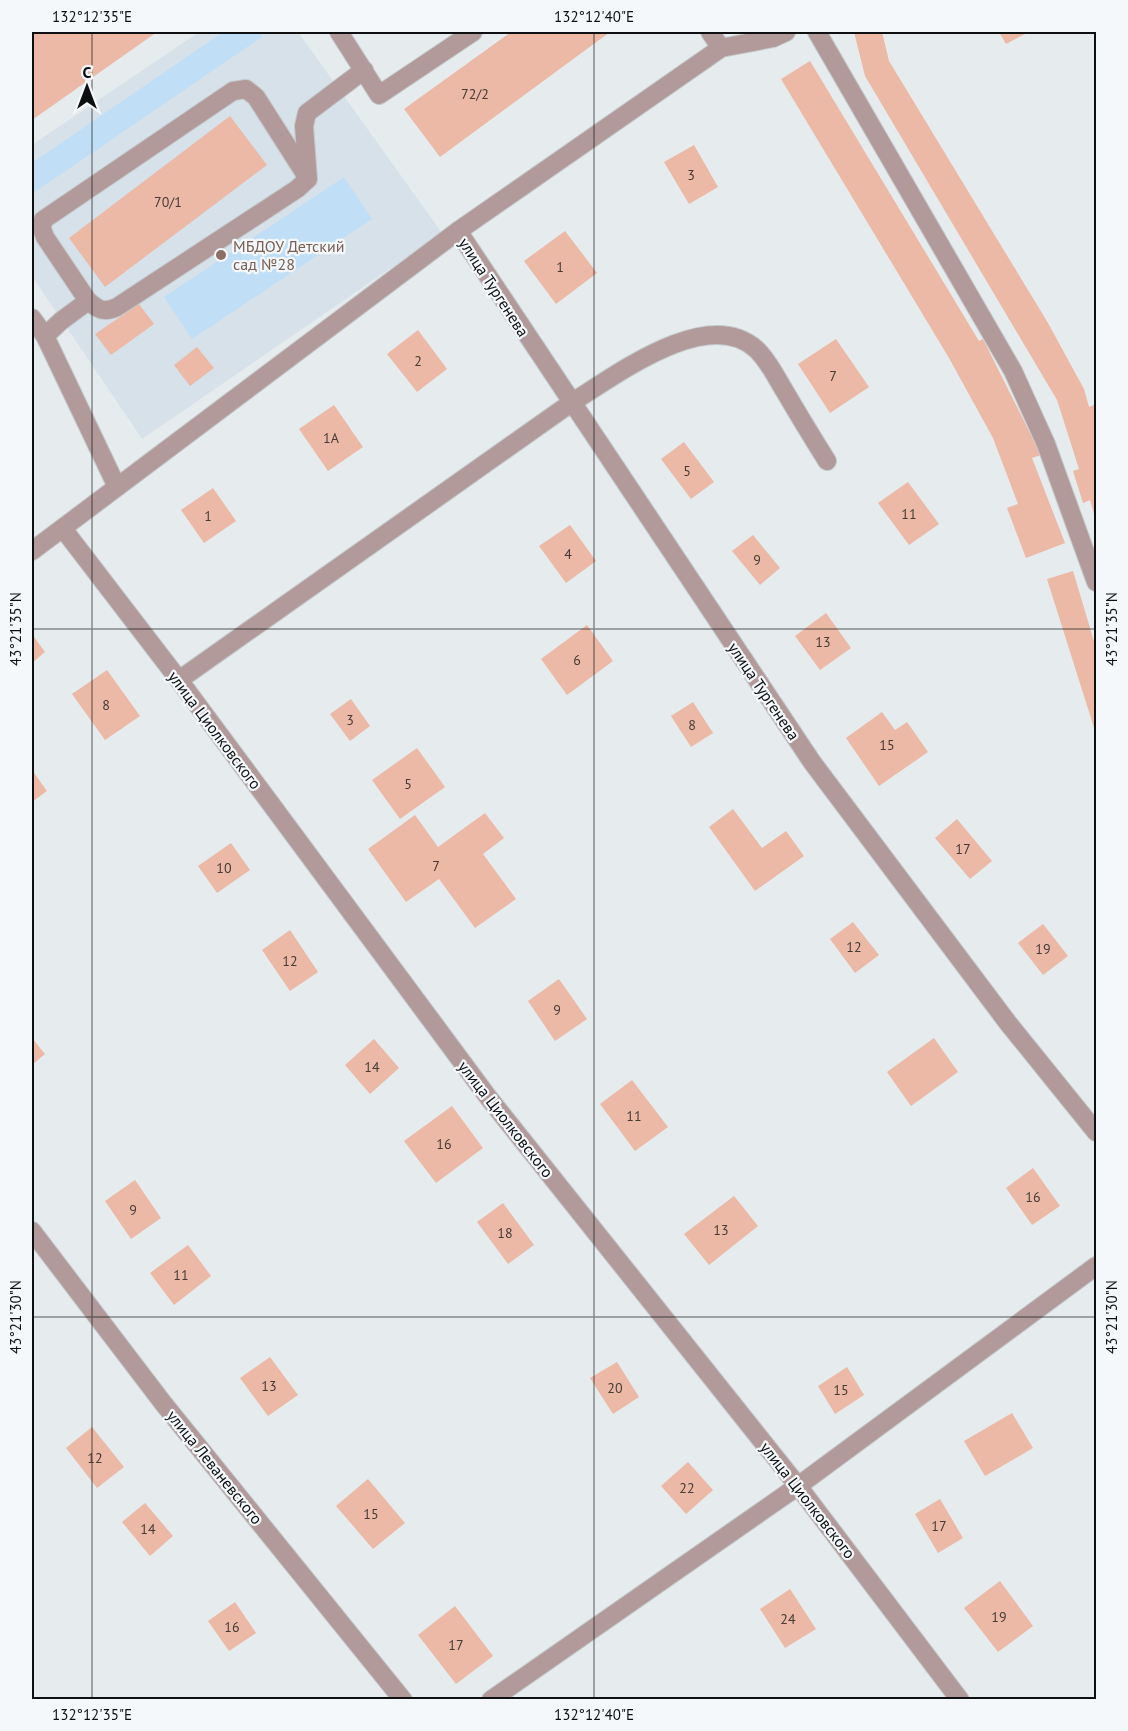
<svg xmlns="http://www.w3.org/2000/svg" width="1128" height="1731" font-family="'PT Sans',sans-serif">
<style>
.built{fill:#d7e1ea}
.green{fill:#c0def6}
.building{fill:#ebb9a6}
.lines{fill:none;stroke-linecap:round;stroke-linejoin:round}
.service-casing{stroke:#c3c8ca;stroke-width:20}
.minor-casing{stroke:#c3c8ca;stroke-width:20}
.service{stroke:#b29a9a;stroke-width:18}
.minor{stroke:#b29a9a;stroke-width:18}
.ticks{fill:none;stroke:#0e0f10;stroke-width:1.5;stroke-opacity:0.45}
.education-dot{fill:#8d6e63;stroke:#f4f8fb;stroke-width:2}
.labels{text-anchor:middle;stroke-width:4.5;stroke-linejoin:round;paint-order:stroke}
.number-label{font-size:14px;fill:#453a36}
.education-label{font-size:16px;fill:#785e54;stroke:#f4f8fb;text-anchor:start}
.street-label{font-size:16px;fill:#0e0f10;stroke:#f4f8fb}
.neatline{fill:none;stroke:#0e0f10;stroke-width:2}
.ticks-label{font-size:15px;text-anchor:middle;fill:#0e0f10}
</style>
<rect width="100%" height="100%" fill="#e6ebee"/>
<polygon class="built" points="199,32 298,32 442,233 142,439 32,276 32,145"/>
<g class="green">
<polygon points="223,32 258,32 262,37 32,194 32,163"/>
<polygon points="344,177 372,219 192,339 164,297"/>
</g>
<g class="building">
<polygon points="32,32 157,32 32,120"/>
<polygon points="511,32 610,32 440,157 404,109"/>
<polygon points="854,32 882,32 889,61 1048,323 1084,389 1089,407 1096,404 1096,521 1090,500 1083,503 1073,471 1079,469 1057,400 865,76"/>
<polygon points="999,32 1029,32 1006,44"/>
<polygon points="810,61 979,341 983,339 1041,455 1032,458 1065,543 1026,558 1007,508 1018,504 993,438 949,358 781,79"/>
<polygon points="230,116 267,165 105,287 69,238"/>
<polygon points="694,145 718,187 689,204 664,162"/>
<polygon points="565,231 597,273 556,304 524,261"/>
<polygon points="139,304 154,324 111,355 95,334"/>
<polygon points="418,330 447,369 417,392 387,354"/>
<polygon points="836,339 869,387 830,413 798,364"/>
<polygon points="197,347 214,368 190,386 174,365"/>
<polygon points="334,405 363,447 328,471 299,429"/>
<polygon points="684,442 714,482 691,499 661,459"/>
<polygon points="908,482 939,524 909,545 878,503"/>
<polygon points="213,488 236,521 204,543 181,510"/>
<polygon points="570,525 596,561 566,583 539,546"/>
<polygon points="753,535 780,568 760,585 732,551"/>
<polygon points="1073,571 1096,648 1096,734 1047,579"/>
<polygon points="826,613 851,648 820,670 795,636"/>
<polygon points="587,625 613,661 567,695 541,659"/>
<polygon points="32,634 45,652 32,663"/>
<polygon points="107,670 140,716 105,740 72,694"/>
<polygon points="351,699 370,726 350,741 330,714"/>
<polygon points="693,702 713,733 691,747 671,716"/>
<polygon points="882,712 895,730 907,722 928,752 879,786 846,738"/>
<polygon points="417,748 445,787 400,819 372,780"/>
<polygon points="32,770 47,791 32,802"/>
<polygon points="733,809 762,848 786,831 804,856 755,891 709,827"/>
<polygon points="485,813 504,838 483,854 516,899 475,928 439,879 406,902 368,849 415,815 438,847"/>
<polygon points="957,819 992,861 970,879 935,838"/>
<polygon points="231,843 250,870 217,893 198,866"/>
<polygon points="853,922 879,955 855,973 830,939"/>
<polygon points="1043,924 1068,956 1043,975 1018,943"/>
<polygon points="290,930 318,972 290,991 262,950"/>
<polygon points="559,979 587,1019 555,1041 528,1001"/>
<polygon points="32,1038 45,1054 32,1065"/>
<polygon points="934,1038 958,1072 911,1106 887,1072"/>
<polygon points="374,1039 399,1068 370,1094 345,1065"/>
<polygon points="632,1080 668,1127 635,1151 600,1104"/>
<polygon points="452,1106 483,1148 436,1183 404,1141"/>
<polygon points="1033,1168 1060,1206 1032,1225 1006,1188"/>
<polygon points="135,1180 161,1218 131,1239 105,1201"/>
<polygon points="734,1196 758,1226 709,1265 684,1234"/>
<polygon points="503,1203 534,1245 508,1264 477,1222"/>
<polygon points="188,1245 211,1276 174,1305 150,1273"/>
<polygon points="270,1357 298,1395 268,1416 240,1378"/>
<polygon points="617,1362 639,1397 613,1414 590,1378"/>
<polygon points="847,1367 864,1395 835,1414 818,1386"/>
<polygon points="1012,1413 1033,1448 985,1476 964,1441"/>
<polygon points="92,1427 124,1467 97,1488 66,1448"/>
<polygon points="688,1462 713,1490 686,1514 661,1486"/>
<polygon points="368,1479 405,1523 373,1549 336,1506"/>
<polygon points="940,1499 963,1538 938,1553 915,1514"/>
<polygon points="145,1503 173,1536 150,1556 122,1522"/>
<polygon points="1000,1581 1033,1626 998,1652 964,1608"/>
<polygon points="790,1589 816,1629 785,1648 760,1609"/>
<polygon points="235,1602 256,1633 229,1651 208,1621"/>
<polygon points="455,1606 493,1656 456,1684 418,1635"/>
</g>
<g class="lines">
<g class="service-casing">
<g id="service">
<polyline points="339,32 379,95 473,32"/>
<polyline points="710,32 721,48"/>
<polyline points="88,301 45,237 42,229 43,220 233,91 246,89 256,97 307,177"/>
<polyline points="32,318 45,336 117,487"/>
<path d="M45,336L61,321L88,301C99,310 104,313 117,307L297,189L308,179L304,126L307,113L364,70"/>
<path d="M179,680L571,403C615,376 707,305 756,349C768,360 776,377 784,390C798,414 812,437 827,461"/>
<polyline points="491,1700 798,1486 1096,1266"/>
</g>
</g>
<g class="minor-casing">
<g id="minor">
<polyline points="817,32 1013,371 1046,444 1096,582"/>
<polyline points="458,231 812,762 1008,1023 1096,1132"/>
<polyline points="64,530 179,680 488,1097 798,1486 960,1700"/>
<polyline points="32,551 458,231 721,48 773,38 786,32"/>
<polyline points="32,1231 163,1403 403,1700"/>
</g>
</g>
<use href="#service" class="service"/>
<use href="#minor" class="minor"/>
</g>
<path class="ticks" d="M92,32V1700M594,32V1700M1096,32V1700M32,629H1096M32,1317H1096"/>
<circle class="education-dot" cx="221" cy="255" r="6"/>
<g class="labels">
<g class="number-label">
<text x="475" y="99">72/2</text>
<text x="691" y="180">3</text>
<text x="168" y="207">70/1</text>
<text x="560" y="272">1</text>
<text x="418" y="366">2</text>
<text x="833" y="381">7</text>
<text x="331" y="443">1А</text>
<text x="687" y="476">5</text>
<text x="909" y="519">11</text>
<text x="208" y="521">1</text>
<text x="568" y="559">4</text>
<text x="757" y="565">9</text>
<text x="823" y="647">13</text>
<text x="577" y="665">6</text>
<text x="106" y="710">8</text>
<text x="350" y="725">3</text>
<text x="692" y="730">8</text>
<text x="887" y="750">15</text>
<text x="408" y="789">5</text>
<text x="963" y="854">17</text>
<text x="436" y="871">7</text>
<text x="224" y="873">10</text>
<text x="854" y="952">12</text>
<text x="1043" y="954">19</text>
<text x="290" y="966">12</text>
<text x="557" y="1015">9</text>
<text x="372" y="1072">14</text>
<text x="634" y="1121">11</text>
<text x="444" y="1149">16</text>
<text x="1033" y="1202">16</text>
<text x="133" y="1215">9</text>
<text x="721" y="1235">13</text>
<text x="505" y="1238">18</text>
<text x="181" y="1280">11</text>
<text x="269" y="1391">13</text>
<text x="615" y="1393">20</text>
<text x="841" y="1395">15</text>
<text x="95" y="1463">12</text>
<text x="687" y="1493">22</text>
<text x="371" y="1519">15</text>
<text x="939" y="1531">17</text>
<text x="148" y="1534">14</text>
<text x="999" y="1622">19</text>
<text x="788" y="1624">24</text>
<text x="232" y="1632">16</text>
<text x="456" y="1650">17</text>
</g>
<g class="education-label">
<text x="233" y="252">МБДОУ Детский<tspan x="233" dy="18">сад №28</tspan></text>
</g>
<g class="street-label">
<text transform="translate(494 287) rotate(57)" y="6">улица Тургенева</text>
<text transform="translate(764 691) rotate(56)" y="6">улица Тургенева</text>
<text transform="translate(215 730) rotate(53)" y="6">улица Циолковского</text>
<text transform="translate(506 1119) rotate(52)" y="6">улица Циолковского</text>
<text transform="translate(215 1467) rotate(51)" y="6">улица Леваневского</text>
<text transform="translate(808 1500) rotate(52)" y="6">улица Циолковского</text>
</g>
</g>
<rect width="1128" height="1731" fill="none" stroke="#f4f8fb" stroke-width="66"/>
<g transform="translate(87 87)" stroke="#f4f8fb" stroke-width="4.5" paint-order="stroke">
<path d="M0-4.5L10 22L0 15L-10 22Z" fill="#0e0f10"/>
<text y="-9" font-size="16" font-weight="bold" text-anchor="middle" fill="#0e0f10">С</text>
</g>
<rect x="33" y="33" width="1062" height="1665" class="neatline"/>
<g class="ticks-label">
<text x="92" y="22">132°12'35"E</text>
<text x="594" y="22">132°12'40"E</text>
<text transform="translate(16 629) rotate(-90)" y="5">43°21'35"N</text>
<text transform="translate(1112 629) rotate(-90)" y="5">43°21'35"N</text>
<text transform="translate(16 1317) rotate(-90)" y="5">43°21'30"N</text>
<text transform="translate(1112 1317) rotate(-90)" y="5">43°21'30"N</text>
<text x="92" y="1720">132°12'35"E</text>
<text x="594" y="1720">132°12'40"E</text>
</g>
</svg>
